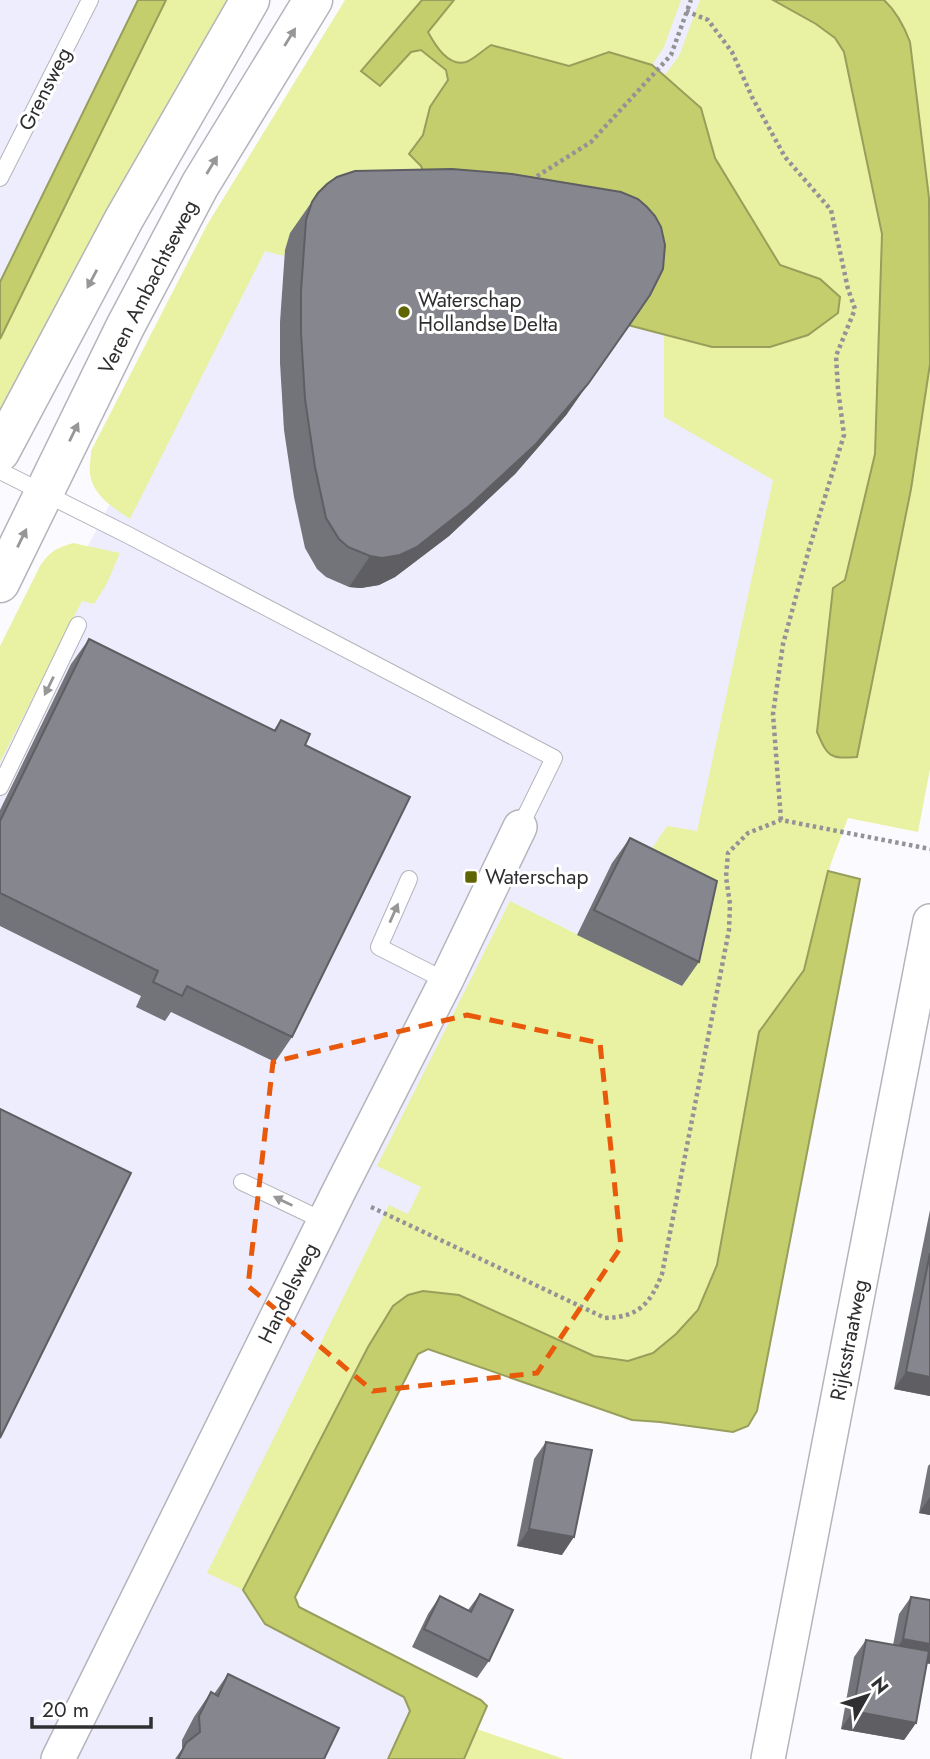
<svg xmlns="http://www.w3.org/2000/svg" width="930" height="1759" font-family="Jost,sans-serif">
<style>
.built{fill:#ededfd}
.green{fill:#e9f2a2}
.water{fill:#c5ce6c;stroke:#989e5b;stroke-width:2}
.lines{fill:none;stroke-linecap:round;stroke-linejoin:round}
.lane-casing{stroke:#b4b4bc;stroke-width:18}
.street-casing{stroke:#b4b4bc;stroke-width:36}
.secondary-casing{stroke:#b4b4bc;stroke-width:41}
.path{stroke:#939397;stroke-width:4.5;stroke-dasharray:3.5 3.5;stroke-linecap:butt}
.lane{stroke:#fff;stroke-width:16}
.street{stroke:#fff;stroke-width:33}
.secondary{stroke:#fff;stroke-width:38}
.wall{fill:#73737a}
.shaded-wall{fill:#5e5e63}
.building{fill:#86868e;stroke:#5e5e63;stroke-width:2}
.oneway{fill:#979798}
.marked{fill:none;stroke:#e8590c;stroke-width:5;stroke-dasharray:14 9;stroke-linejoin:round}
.poi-dot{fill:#5f6502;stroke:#fff;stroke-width:2.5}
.labels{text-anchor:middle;stroke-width:6;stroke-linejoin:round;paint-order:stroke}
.street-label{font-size:21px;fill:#2f2f32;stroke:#fff}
.poi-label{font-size:21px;fill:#2f2f32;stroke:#fff;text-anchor:start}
</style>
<rect width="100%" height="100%" fill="#fbfbff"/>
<g class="built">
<polygon points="0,0 167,0 35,267 0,333"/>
<polygon points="437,0 867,0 911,413 735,1407 417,1330 274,1605 435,1703 407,1759 0,1759 0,715 239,256 385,59"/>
</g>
<g class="green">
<polygon points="166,0 235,0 0,422 0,339"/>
<path d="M345,0H422L361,71L380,86L411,52L421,50L446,70L448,80L430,107L423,135L409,153L421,166L430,186L290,233L284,256L265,251L130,519C114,508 93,496 90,474C89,467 91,458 91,451L207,225Z"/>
<path d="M454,0H681L664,47L652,65L609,52L569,66L491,46C483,50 474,59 466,62C448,67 435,45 428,32Z"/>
<polygon points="700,0 773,0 816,24 835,38 844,52 851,77 882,234 875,454 845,581 857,757 911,489 930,364 930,769 918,832 848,818 828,871 804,970 759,1032 717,1265 698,1310 676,1334 653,1353 628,1361 594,1356 459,1295 368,1347 243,1590 207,1573 389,1205 408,1214 421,1187 377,1166 510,901 681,986 651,850 667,826 697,831 773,480 664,417 664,335 712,347 820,279 780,265 715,158 701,108 664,76 679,56"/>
<path d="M884,0H930V279L929,198L910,42C904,26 897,12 884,0Z"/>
<path d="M73,543L120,553L106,585L94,604L82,601L0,762V646L40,566C50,551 57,548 73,543Z"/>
<polygon points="477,1729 564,1759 464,1759"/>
</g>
<g class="water">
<polygon points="138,0 166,0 0,339 0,282"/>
<path d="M422,0H454L428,32C435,45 448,67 466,62C474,59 483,50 491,45L569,66L609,52L652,65L701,108L715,158L780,265L820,279L840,297L838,313L808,335L770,347H712L628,325L430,186L421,166L409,154L423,135L430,107L448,80L446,70L421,50L411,52L380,86L361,71Z"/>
<path d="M773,0H884C897,12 904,26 910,42L929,198L930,364L911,489L857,757C829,759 828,757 817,732L833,588L845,580L875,454L882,234L844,52L835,38L816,24Z"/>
<polygon points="828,871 860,879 757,1411 748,1426 733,1432 660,1422 632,1420 428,1349 418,1354 295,1597 299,1607 481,1700 487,1706 464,1759 388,1759 410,1711 404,1697 265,1624 243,1590 368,1347 393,1306 408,1295 423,1291 459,1295 594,1356 628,1361 653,1353 676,1334 698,1310 717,1265 759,1032 804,970"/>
</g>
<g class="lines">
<g class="lane-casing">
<g id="lane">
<polyline points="0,178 90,0"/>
<polyline points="0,471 128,535 554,758 520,827"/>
<polyline points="0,787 78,625"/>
<polyline points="409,879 379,947 446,981"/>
<polyline points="242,1182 324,1221"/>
</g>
</g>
<g class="street-casing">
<g id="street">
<polyline points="58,1759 339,1191 446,981 520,827"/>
<polyline points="768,1759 930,921"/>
</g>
</g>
<g class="secondary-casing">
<g id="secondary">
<polyline points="0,452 124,219 250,0"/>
<polyline points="0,583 125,327 200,185 313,0"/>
</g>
</g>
<g class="path">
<polyline points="686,11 708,20 732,52 752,97 785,157 831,210 848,289 855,309 836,356 838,389 844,435 809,549 783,644 773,714 781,820"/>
<polyline points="531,180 591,142 671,55 691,0"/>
<path d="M371,1207L605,1318C639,1317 650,1304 662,1274L729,930L730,904L726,877L728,853L748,833L781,820L930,849"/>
</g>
<use href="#lane" class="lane"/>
<use href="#street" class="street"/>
<use href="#secondary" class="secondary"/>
</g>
<g class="wall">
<polygon points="318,193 567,414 515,474 449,536 395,577 379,585 361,588 349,587 326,577 317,569 305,548 294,497 284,430 280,363 280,322 285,250 290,233"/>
<polygon points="89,639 274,730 281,720 305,745 292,1037 275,1062 171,1012 165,1021 136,1007 141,996 0,926 0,810 71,664"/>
<polygon points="630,838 699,962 682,986 577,935 612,863"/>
<polygon points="930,1210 930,1396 894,1389"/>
<polygon points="546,1442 562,1555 517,1546 534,1459"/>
<polygon points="930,1464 930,1515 919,1513 928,1466"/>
<polygon points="480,1594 489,1661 477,1678 412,1647 428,1614 440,1596 468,1610"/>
<polygon points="911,1597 927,1663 916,1723 904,1740 841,1729 854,1657 866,1640 893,1645 899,1614"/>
<polygon points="228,1674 324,1759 175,1759 182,1749 182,1740 194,1717 211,1692 214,1694"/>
</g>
<g class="shaded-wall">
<polygon points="637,314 567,414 515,474 449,536 395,577 379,585 361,588 349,587 370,556"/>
<polygon points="906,1372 930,1377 930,1396 894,1389"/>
<polygon points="930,1497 930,1515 919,1513"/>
<polygon points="529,1529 574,1537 562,1555 517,1546"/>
<polygon points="903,1639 930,1644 930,1664 891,1657"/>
<polygon points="853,1711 916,1723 904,1740 841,1729"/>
</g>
<g class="building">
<polygon points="452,169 512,174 621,192 638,199 647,207 655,216 661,227 665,245 663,269 650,295 637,314 588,384 536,444 470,505 417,547 400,555 382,558 370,556 348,547 339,539 326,518 315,467 305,399 301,333 301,291 306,220 312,202 318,193 327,184 337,177 355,171"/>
<polygon points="89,639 275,731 281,720 310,734 305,745 410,797 292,1037 187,986 182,996 153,982 158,971 0,893 0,821"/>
<polygon points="630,838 717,881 699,962 594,910"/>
<polygon points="0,1109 131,1173 0,1438"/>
<polygon points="930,1253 930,1377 906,1372"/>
<polygon points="546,1442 592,1450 574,1537 529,1529"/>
<polygon points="480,1594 513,1610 489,1661 424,1629 440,1596 471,1612"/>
<polygon points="911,1597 930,1600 930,1644 903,1639"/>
<polygon points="866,1640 929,1651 916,1723 853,1711"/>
<polygon points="228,1674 339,1728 324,1759 178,1759 186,1743 200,1732 199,1716 211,1692 218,1696"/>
</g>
<defs><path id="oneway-solid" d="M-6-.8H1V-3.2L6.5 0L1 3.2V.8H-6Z" transform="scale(1.75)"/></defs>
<g class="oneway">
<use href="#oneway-solid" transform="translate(290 37) rotate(-58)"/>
<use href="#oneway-solid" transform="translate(212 165) rotate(-59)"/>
<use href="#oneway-solid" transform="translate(92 279) rotate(118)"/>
<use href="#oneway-solid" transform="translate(74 432) rotate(-64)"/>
<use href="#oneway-solid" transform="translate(22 538) rotate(-64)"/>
<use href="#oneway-solid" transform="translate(49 686) rotate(116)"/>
<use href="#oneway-solid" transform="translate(394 913) rotate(-66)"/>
<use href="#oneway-solid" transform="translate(283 1201) rotate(-154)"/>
</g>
<path class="marked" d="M467,1015L600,1043L621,1247L537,1373L373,1391L248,1286L273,1062Z"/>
<g class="poi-dot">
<circle cx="404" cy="312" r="7"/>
<rect x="464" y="870" width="14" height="14" rx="3.5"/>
</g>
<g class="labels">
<g class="street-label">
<text transform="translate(45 89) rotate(-63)" y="7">Grensweg</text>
<text transform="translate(148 287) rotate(-63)" y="7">Veren Ambachtseweg</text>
<text transform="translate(288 1293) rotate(-64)" y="7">Handelsweg</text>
<text transform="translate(849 1340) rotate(-79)" y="7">Rijksstraatweg</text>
</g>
<g class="poi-label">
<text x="418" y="307">Waterschap<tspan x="418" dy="24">Hollandse Delta</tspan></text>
<text x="485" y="884">Waterschap</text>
</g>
</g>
<g transform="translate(867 1696) rotate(51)" stroke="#ffffff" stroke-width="5" paint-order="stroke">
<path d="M0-5L12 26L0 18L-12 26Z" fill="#2f2f32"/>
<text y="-10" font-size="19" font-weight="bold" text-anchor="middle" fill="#2f2f32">N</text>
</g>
<path d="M32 1717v10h119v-10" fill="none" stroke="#2f2f32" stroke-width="3.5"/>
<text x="42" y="1717" font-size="21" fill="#2f2f32" stroke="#ffffff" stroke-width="5" paint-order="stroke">20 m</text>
</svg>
